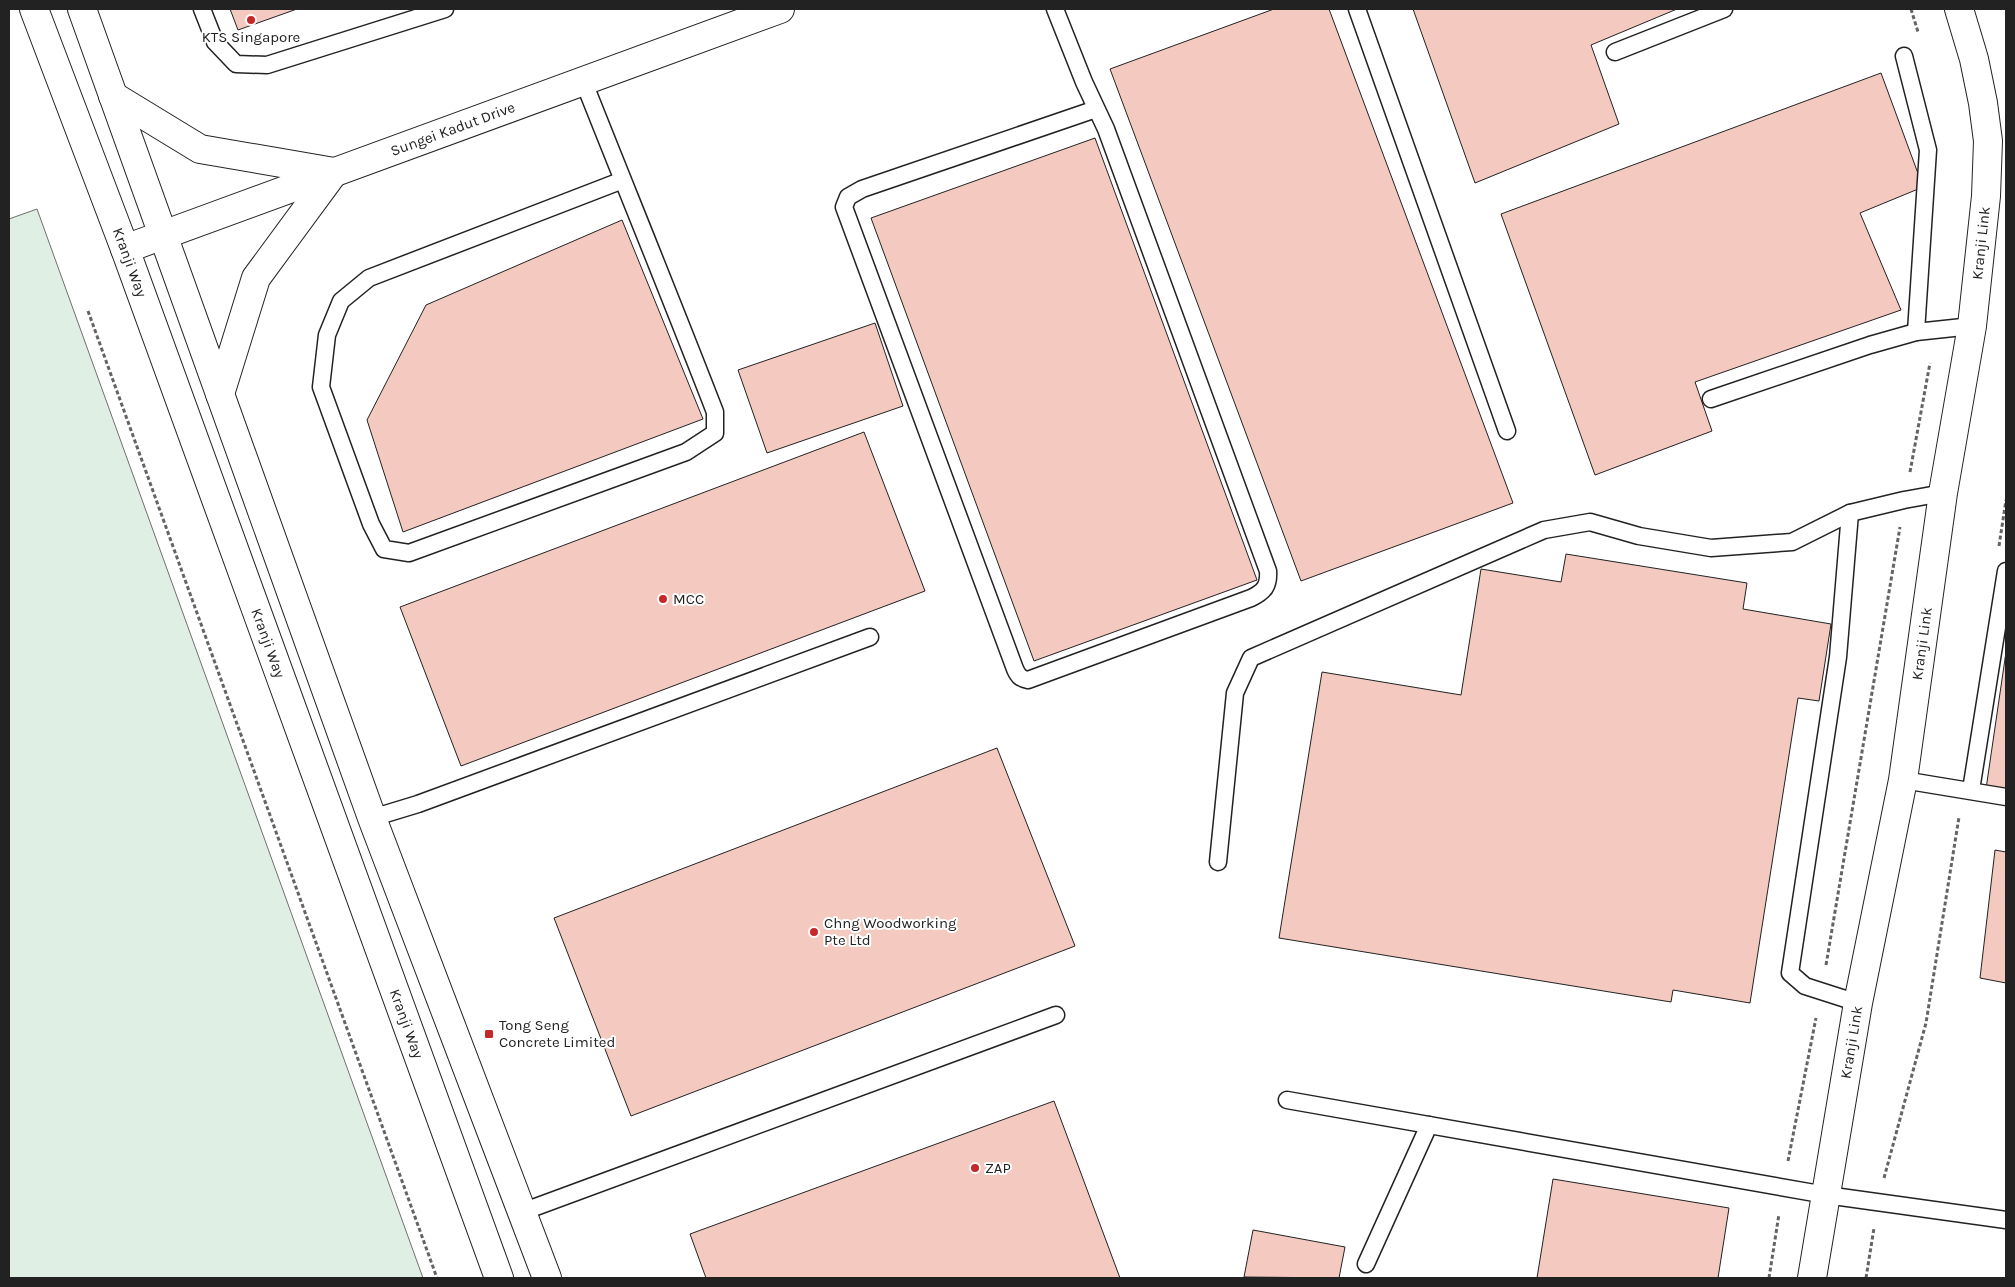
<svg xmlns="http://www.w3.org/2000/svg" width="2015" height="1287" font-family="Karla,sans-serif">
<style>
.green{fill:#e0efe3;stroke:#6f6f6f}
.building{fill:#f3c9c0;stroke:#222}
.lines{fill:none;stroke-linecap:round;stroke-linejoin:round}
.lane-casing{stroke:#222;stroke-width:19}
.street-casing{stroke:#222;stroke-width:30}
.secondary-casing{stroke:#222;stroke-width:30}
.primary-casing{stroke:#222;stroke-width:30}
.path{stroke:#646464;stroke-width:3;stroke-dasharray:4 2.5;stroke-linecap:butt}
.lane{stroke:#fff;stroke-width:16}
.street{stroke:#fff;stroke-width:28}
.secondary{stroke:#fff;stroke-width:28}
.primary{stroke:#fff;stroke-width:28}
.poi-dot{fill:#c62828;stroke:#fff;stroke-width:2}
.labels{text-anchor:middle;stroke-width:4;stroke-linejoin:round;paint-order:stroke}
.poi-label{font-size:15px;fill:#222;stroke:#fff;text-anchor:start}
.street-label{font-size:15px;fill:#222;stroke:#fff}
</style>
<rect width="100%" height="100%" fill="#fff"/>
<polygon class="green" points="37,209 423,1278 9,1278 9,219"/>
<g class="building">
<polygon points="230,9 297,9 238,30"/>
<polygon points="1274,9 1329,9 1513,503 1301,581 1110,69"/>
<polygon points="1413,9 1677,9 1591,45 1619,124 1475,183"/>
<polygon points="1881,73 1923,187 1860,213 1901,310 1695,382 1712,431 1595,475 1501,214"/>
<polygon points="1095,138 1257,580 1034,661 871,218"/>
<polygon points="622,220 703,419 403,532 367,420 426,305"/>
<polygon points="875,323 903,406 767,453 738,370"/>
<polygon points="864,432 925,591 461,766 400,607"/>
<polygon points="1566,554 1747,583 1743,609 1831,624 1819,701 1798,698 1750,1003 1673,990 1671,1002 1279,938 1322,672 1461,695 1481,569 1561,582"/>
<polygon points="2006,652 2006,792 1986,789"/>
<polygon points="997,748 1075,946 631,1116 554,918"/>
<polygon points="1995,850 2006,852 2006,983 1980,978"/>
<polygon points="1054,1101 1120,1278 706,1278 690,1234"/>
<polygon points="1553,1179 1729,1208 1718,1278 1537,1278"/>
<polygon points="1253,1230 1345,1247 1339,1278 1244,1277"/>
</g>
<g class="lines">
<g class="lane-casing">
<g id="lane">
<polyline points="202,9 215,42 236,64 267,65 445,9"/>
<path d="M1055,9L1084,82L1106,129L1268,571C1269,586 1264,592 1251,598L1028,680C1021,679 1018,676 1015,669L844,207L848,197L862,189L1096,109"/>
<polyline points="1357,9 1507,431"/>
<polyline points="1615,52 1724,9"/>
<polyline points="1904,56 1928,150 1916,332"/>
<path d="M583,80C627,191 672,301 715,412V433L686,452L409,553L384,549L371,524L321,387L327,335L341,301L369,278L623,180"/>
<polyline points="1711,399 1870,345 1916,332 1972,326"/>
<polyline points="1850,513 1838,657 1790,973 1805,986 1858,1003"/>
<polyline points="1903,780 2006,797"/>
<polyline points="1971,790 2006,571"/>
<polyline points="372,818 418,804 870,637"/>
<polyline points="1218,862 1235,693 1251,658 1544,530 1590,522 1639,536 1711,548 1792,542 1850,513 1904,500 1943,493"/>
<polyline points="1287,1100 1826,1195 2006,1220"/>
<polyline points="522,1212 1056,1015"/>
<polyline points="1366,1264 1429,1125"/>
</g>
</g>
<g class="street-casing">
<g id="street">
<path id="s1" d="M1812,1278L1858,1003L1903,780L1943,493L1972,326L1986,196L1988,141L1983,103L1974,59L1959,9"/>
</g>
</g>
<g class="secondary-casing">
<g id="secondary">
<path id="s2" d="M125,249L780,9"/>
</g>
</g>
<g class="primary-casing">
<g id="primary">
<path id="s3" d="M34,9L125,249L499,1278"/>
<polyline points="82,9 372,818 547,1278"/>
<polyline points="113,96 200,149 334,172 256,278 220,394"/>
</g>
</g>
<g class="path">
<polyline points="1911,9 1918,32"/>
<polyline points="88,311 437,1278"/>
<polyline points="1910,472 1930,363"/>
<polyline points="1999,546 2006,500"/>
<polyline points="1826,965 1900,527"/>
<polyline points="1788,1161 1816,1018"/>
<polyline points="1884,1178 1926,1023 1959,817"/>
<polyline points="1769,1278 1779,1214"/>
<polyline points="1866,1278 1874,1228"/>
</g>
<use href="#lane" class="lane"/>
<use href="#street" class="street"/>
<use href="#secondary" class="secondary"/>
<use href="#primary" class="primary"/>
</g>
<g class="poi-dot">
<circle cx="251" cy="20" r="5"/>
<circle cx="663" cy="599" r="5"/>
<circle cx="814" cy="932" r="5"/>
<rect x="484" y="1029" width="10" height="10" rx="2.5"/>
<circle cx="975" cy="1168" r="5"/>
</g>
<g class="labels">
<g class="poi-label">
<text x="251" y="42" text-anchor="middle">KTS Singapore</text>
<text x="673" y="604">MCC</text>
<text x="824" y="928">Chng Woodworking<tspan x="824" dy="17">Pte Ltd</tspan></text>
<text x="499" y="1030">Tong Seng<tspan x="499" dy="17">Concrete Limited</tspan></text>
<text x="985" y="1173">ZAP</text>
</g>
<g class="street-label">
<text dy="5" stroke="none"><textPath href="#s2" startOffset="349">Sungei Kadut Drive</textPath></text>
<text dy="5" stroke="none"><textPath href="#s1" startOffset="1049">Kranji Link</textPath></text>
<text dy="5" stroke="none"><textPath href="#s3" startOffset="271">Kranji Way</textPath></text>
<text dy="5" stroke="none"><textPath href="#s3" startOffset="676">Kranji Way</textPath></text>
<text dy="5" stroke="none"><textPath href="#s1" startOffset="644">Kranji Link</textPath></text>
<text dy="5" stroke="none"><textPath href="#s3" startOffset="1081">Kranji Way</textPath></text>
<text dy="5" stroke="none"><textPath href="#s1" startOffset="239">Kranji Link</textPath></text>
</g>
</g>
<rect width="2015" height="1287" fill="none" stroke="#222222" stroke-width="20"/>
</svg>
